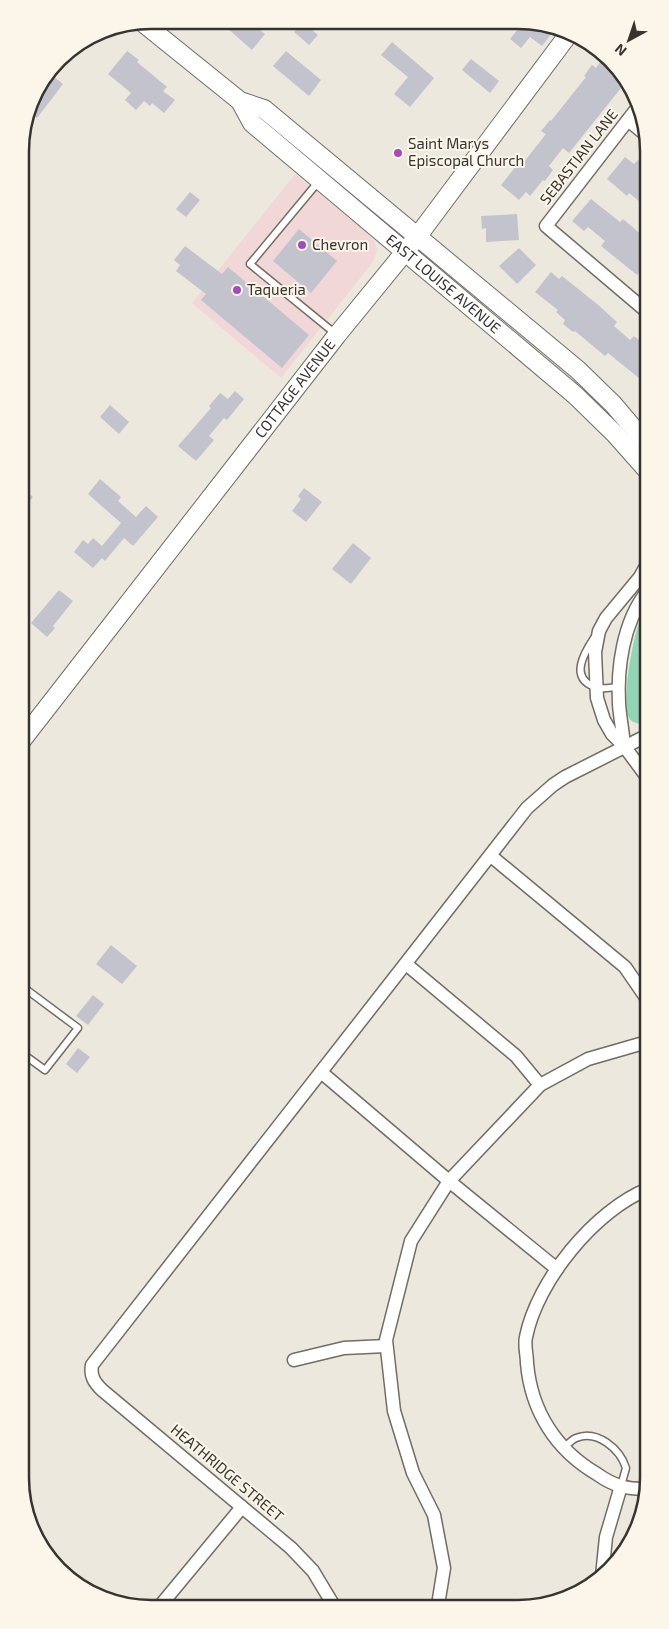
<svg xmlns="http://www.w3.org/2000/svg" width="669" height="1629" font-family="'Exo 2',sans-serif">
<style>
.commercial{fill:#f2d7d9}
.green{fill:#93d4b7}
.building{fill:#c3c3ce}
.lines{fill:none;stroke-linecap:round;stroke-linejoin:round}
.lane-casing{stroke:#726c63;stroke-width:9}
.street-casing{stroke:#726c63;stroke-width:15}
.secondary-casing{stroke:#726c63;stroke-width:20}
.lane{stroke:#fff;stroke-width:6}
.street{stroke:#fff;stroke-width:12}
.secondary{stroke:#fff;stroke-width:18}
.poi-dot{fill:#a34cb9;stroke:#fbf5ea;stroke-width:2}
.labels{text-anchor:middle;stroke-width:4;stroke-linejoin:round;paint-order:stroke}
.poi-label{font-size:15px;fill:#373430;stroke:#fbf5ea;text-anchor:start}
.street-label{font-size:15px;fill:#373430;stroke:#fbf5ea}
.rim{fill:none;stroke:#373430;stroke-width:2.5}
</style>
<rect width="100%" height="100%" fill="#ede8dd"/>
<polygon class="commercial" points="295,174 367,233 374,241 377,250 373,262 281,378 192,303"/>
<path class="green" d="M646,605V724C640,724 633,724 629,718C620,700 635,622 646,605Z"/>
<g class="building">
<polygon points="218,20 249,21 265,34 252,50"/>
<polygon points="303,22 318,35 309,45 294,32"/>
<polygon points="512,22 543,22 555,29 542,46 530,37 521,48 510,39 519,28"/>
<polygon points="392,42 434,78 410,107 394,94 408,77 381,55"/>
<polygon points="127,51 139,60 137,62 167,87 163,91 175,100 164,113 152,103 150,106 144,101 136,110 125,100 131,93 108,74"/>
<polygon points="286,51 321,80 309,96 273,66"/>
<polygon points="603,58 616,68 625,83 569,153 563,148 549,166 553,170 545,181 543,180 530,196 526,192 519,200 501,185 517,165 520,167 546,134 541,131 550,120 551,121 586,77 584,76 592,65 596,68"/>
<polygon points="471,59 499,81 490,93 462,70"/>
<polygon points="49,73 63,84 37,118 28,112 33,93"/>
<polygon points="625,157 634,164 638,160 645,166 645,206 629,193 627,196 607,179"/>
<polygon points="190,192 200,200 186,217 176,209"/>
<polygon points="591,199 620,222 623,219 643,236 640,240 645,244 645,275 640,271 637,275 601,246 605,241 588,227 584,231 572,221"/>
<polygon points="517,214 519,240 486,242 486,228 482,229 481,216"/>
<polygon points="299,229 337,261 311,293 273,261"/>
<polygon points="185,246 222,274 228,267 309,335 282,368 201,300 206,294 176,271 180,265 174,260"/>
<polygon points="519,248 536,265 517,284 499,266"/>
<polygon points="551,272 559,279 562,276 597,304 617,322 614,326 630,340 634,336 645,345 645,383 608,353 605,356 575,331 573,332 563,324 565,320 556,312 558,310 535,292"/>
<polygon points="235,391 244,399 227,420 224,418 209,436 214,440 196,461 178,446 211,408 209,406 220,393 228,399"/>
<polygon points="110,405 129,422 119,434 100,417"/>
<polygon points="100,479 121,497 118,501 136,517 146,506 158,517 133,546 124,538 105,561 102,558 93,568 74,552 83,540 88,544 93,538 102,546 121,523 88,494"/>
<polygon points="21,487 33,497 21,511"/>
<polygon points="304,488 322,502 306,522 292,511 301,499 298,496"/>
<polygon points="353,543 371,558 351,584 332,569"/>
<polygon points="59,590 73,601 53,626 55,628 47,637 31,623"/>
<polygon points="111,945 137,966 122,984 96,964"/>
<polygon points="93,995 104,1004 88,1025 76,1016"/>
<polygon points="78,1048 90,1057 77,1073 66,1064"/>
</g>
<g class="lines">
<g class="lane-casing">
<g id="lane">
<polyline points="319,181 250,264 337,335"/>
<path d="M594,638C584,653 569,678 595,687C602,690 612,687 619,687"/>
<polyline points="22,717 33,725"/>
<polyline points="23,987 78,1028 45,1070 23,1054"/>
<path d="M563,1449C567,1445 571,1440 576,1438C597,1429 620,1449 626,1468L621,1486"/>
</g>
</g>
<g class="street-casing">
<g id="street">
<polyline points="638,107 546,226 645,310"/>
<polyline points="628,120 645,134"/>
<polyline points="646,566 640,577 606,618 599,631 595,652 597,698 604,720 612,734 624,746 647,777"/>
<path d="M624,746C623,732 620,718 619,704C617,668 623,623 646,593"/>
<polyline points="491,856 625,967 647,999"/>
<polyline points="406,964 516,1056 540,1085"/>
<polyline points="321,1072 449,1181 557,1269"/>
<polyline points="294,1360 344,1348 386,1346"/>
<path d="M648,1489C639,1489 629,1489 621,1486C613,1484 604,1479 597,1474C556,1450 531,1411 527,1363C527,1355 524,1345 526,1337C537,1281 595,1210 648,1189"/>
<polyline points="602,1576 606,1537 621,1486"/>
<polyline points="438,1605 444,1568 434,1515 413,1473 394,1411 386,1340 411,1241 449,1181 540,1085 588,1059 647,1042"/>
<polyline points="160,1606 242,1507"/>
<path d="M334,1606L313,1571L291,1548L102,1390C94,1382 90,1376 92,1365L527,808L553,785L565,777L646,736"/>
</g>
</g>
<g class="secondary-casing">
<g id="secondary">
<polyline points="142,22 240,101 264,109 578,370 613,404 646,443"/>
<path id="s1" d="M240,101L252,123L575,395L615,434L646,469"/>
<path id="s2" d="M22,740L337,335L417,237L568,35"/>
</g>
</g>
<use href="#lane" class="lane"/>
<use href="#street" class="street"/>
<use href="#secondary" class="secondary"/>
</g>
<g class="poi-dot">
<circle cx="398" cy="153" r="5"/>
<circle cx="302" cy="245" r="5"/>
<circle cx="237" cy="290" r="5"/>
</g>
<g class="labels">
<g class="poi-label">
<text x="408" y="149">Saint Marys<tspan x="408" dy="17">Episcopal Church</tspan></text>
<text x="312" y="250">Chevron</text>
<text x="247" y="295">Taqueria</text>
</g>
<g class="street-label">
<text transform="translate(579 157) rotate(-52)" y="5">SEBASTIAN LANE</text>
<text dy="5" stroke="none"><textPath href="#s1" startOffset="275">EAST LOUISE AVENUE</textPath></text>
<text dy="5" stroke="none"><textPath href="#s2" startOffset="445">COTTAGE AVENUE</textPath></text>
<text transform="translate(227 1473) rotate(40)" y="5">HEATHRIDGE STREET</text>
</g>
</g>
<path d="M0 0H669V1629H0ZM151 29H518A122 122 0 0 1 640 151V1478A122 122 0 0 1 518 1600H151A122 122 0 0 1 29 1478V151A122 122 0 0 1 151 29Z" fill="#fbf5ea" fill-rule="evenodd"/>
<path class="rim" d="M151 29H518A122 122 0 0 1 640 151V1478A122 122 0 0 1 518 1600H151A122 122 0 0 1 29 1478V151A122 122 0 0 1 151 29Z"/>
<g transform="translate(629 40) rotate(220)" stroke="#fbf5ea" stroke-width="4" paint-order="stroke">
<path d="M0-4L9 19L0 12L-9 19Z" fill="#373430"/>
<text y="-8" font-size="14" font-weight="bold" text-anchor="middle" fill="#373430">N</text>
</g>
</svg>
